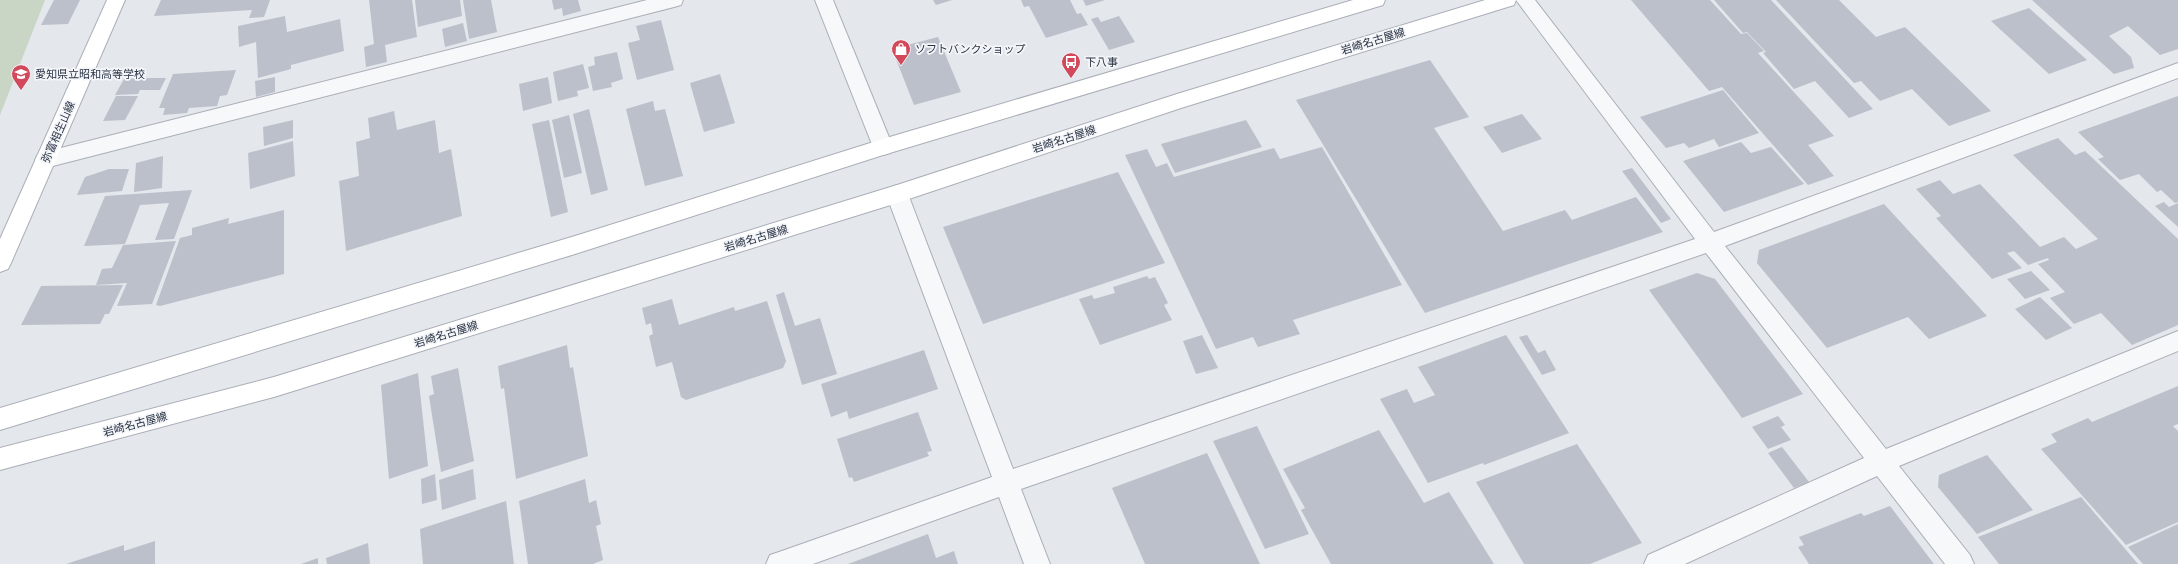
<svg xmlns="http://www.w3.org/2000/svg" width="2178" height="564" font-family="Rubik,'Noto Sans JP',sans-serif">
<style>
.green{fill:#c9d6c5}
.building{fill:#bbc0ca}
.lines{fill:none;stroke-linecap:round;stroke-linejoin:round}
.street-casing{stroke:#a9aeb7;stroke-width:2}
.secondary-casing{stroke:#a9aeb7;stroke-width:2}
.street{fill:#f7f8fa;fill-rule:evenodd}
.secondary{fill:#fff;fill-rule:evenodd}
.labels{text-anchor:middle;stroke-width:3.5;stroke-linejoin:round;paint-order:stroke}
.street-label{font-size:11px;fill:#2b3445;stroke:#f4f6f9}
.poi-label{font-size:11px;fill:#2b3445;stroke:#f4f6f9;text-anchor:start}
</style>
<rect width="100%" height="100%" fill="#e4e7ec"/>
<polygon class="green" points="0,0 45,0 0,115"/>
<g class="building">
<polygon points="54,0 80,0 68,24 41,25"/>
<polygon points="161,0 270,0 264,17 249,18 252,10 154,16"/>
<polygon points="369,0 412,0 417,37 385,45 387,62 366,67 364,47 374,44"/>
<polygon points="415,0 460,0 462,16 418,27"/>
<polygon points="463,0 491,0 497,32 469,39"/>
<polygon points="552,0 578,0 581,11 563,16 562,8 554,10"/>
<polygon points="933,0 952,0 936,5"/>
<polygon points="1021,0 1070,0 1077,14 1081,13 1088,25 1046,38 1029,6 1024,7"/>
<polygon points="1083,0 1105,0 1086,6"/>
<polygon points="1631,0 1710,0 1741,34 1747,33 1764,51 1758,53 1834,136 1808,145 1834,176 1808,185 1722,87 1709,91"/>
<polygon points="1714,0 1771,0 1873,109 1849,118 1815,81 1794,89 1763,53 1766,52 1747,32 1743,33"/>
<polygon points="1776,0 1839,0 1876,37 1905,27 1991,111 1949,126 1912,89 1880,101 1861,81 1854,83"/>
<polygon points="2032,0 2178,0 2178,49 2160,55 2128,26 2109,36 2131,57 2134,68 2114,74"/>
<polygon points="2029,8 2087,60 2049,74 1991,21"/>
<polygon points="285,16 287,32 340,19 344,51 291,65 291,69 258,78 256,42 239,47 238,26"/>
<polygon points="1119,16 1135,42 1109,50 1091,19 1098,17 1101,22"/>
<polygon points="661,20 674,70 637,80 628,43 640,40 636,26"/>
<polygon points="463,23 467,41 445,47 442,29"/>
<polygon points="938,37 961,92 914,105 892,49"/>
<polygon points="617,52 623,79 611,83 612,87 593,91 588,67 595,65 594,57"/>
<polygon points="1430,60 1469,117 1434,128 1503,231 1565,210 1572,220 1636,197 1663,232 1425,313 1296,100"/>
<polygon points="583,64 589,88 577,91 578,96 558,101 553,72"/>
<polygon points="236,70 227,95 220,96 217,106 189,108 187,113 163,115 165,108 159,108 173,74"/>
<polygon points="720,74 735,123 704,132 690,83"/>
<polygon points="275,77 275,92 256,97 255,81"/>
<polygon points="548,77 552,103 523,111 519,84"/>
<polygon points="143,78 166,78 160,90 140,90 138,94 115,95 124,79"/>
<polygon points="1723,90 1759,133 1719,147 1714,139 1689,148 1684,143 1666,148 1640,117"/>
<polygon points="116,96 138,96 125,120 103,121"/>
<polygon points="2178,96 2178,202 2175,203 2161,190 2157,192 2139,174 2120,180 2098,159 2104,157 2078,132"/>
<polygon points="653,101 655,111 665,109 683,176 645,186 626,109"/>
<polygon points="589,109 608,190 591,195 573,114"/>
<polygon points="394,111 397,130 435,120 439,153 451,149 462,216 346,251 339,181 359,176 356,142 370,138 368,118"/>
<polygon points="1522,114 1542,139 1502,153 1483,127"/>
<polygon points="569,115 582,173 564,178 552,120"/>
<polygon points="293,120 293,138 264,146 263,127"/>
<polygon points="549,120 568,212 551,217 532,124"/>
<polygon points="1246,120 1262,147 1175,173 1161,144"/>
<polygon points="2058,138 2075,155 2085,151 2178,239 2178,325 2132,345 2101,313 2074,324 2050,298 2065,292 2038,264 2049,260 2048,258 2028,265 2014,251 2007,253 2022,268 1992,279 1936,218 1941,216 1916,189 1940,180 1953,194 1980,184 2040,247 2064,237 2076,249 2098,239 2013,155"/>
<polygon points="293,141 295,176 250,189 248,153"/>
<polygon points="1741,142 1751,153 1771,147 1804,184 1724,212 1683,161"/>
<polygon points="1322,147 1402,285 1293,320 1300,334 1258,347 1253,337 1216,349 1125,155 1147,149 1156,167 1167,163 1174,177 1274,148 1280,159"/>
<polygon points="163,156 162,188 134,192 136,163"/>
<polygon points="1632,168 1671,219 1661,223 1622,171"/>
<polygon points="109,169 129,169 122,191 77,195 85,177"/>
<polygon points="1118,172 1165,263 983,324 943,227"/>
<polygon points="192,190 174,239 155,240 169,203 140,205 125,244 84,246 105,196"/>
<polygon points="2164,202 2169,207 2178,203 2178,227 2155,206"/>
<polygon points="1884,204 1987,316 1929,339 1908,317 1827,348 1757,263 1759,250"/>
<polygon points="284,210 284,274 160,306 156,305 180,238 192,235 192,228 229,218 228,224"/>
<polygon points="176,241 152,304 117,306 127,283 96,285 102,269 112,268 123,245"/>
<polygon points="2031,271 2050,290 2025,299 2007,279"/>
<polygon points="1697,273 1715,279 1803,394 1742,418 1649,290"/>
<polygon points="1147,276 1149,279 1155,277 1168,303 1164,305 1172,320 1100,345 1079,299 1092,295 1094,299 1115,293 1113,287"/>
<polygon points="123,285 109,314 105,314 100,324 21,325 41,286"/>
<polygon points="784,292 795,326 820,318 837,374 802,385 776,295"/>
<polygon points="2040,297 2072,328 2046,340 2015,309"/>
<polygon points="672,299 679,325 734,307 735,311 767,301 786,361 783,368 686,400 681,397 672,362 656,367 649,336 653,334 651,323 646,325 642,308"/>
<polygon points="1202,335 1218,368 1196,374 1183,341"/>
<polygon points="1506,335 1569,433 1484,465 1483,463 1428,483 1380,399 1407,389 1414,403 1435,395 1418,367"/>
<polygon points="1527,335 1538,353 1545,350 1556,370 1542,375 1519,337"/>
<polygon points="567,345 570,368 573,367 588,456 516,479 504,388 501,389 498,366"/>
<polygon points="924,350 938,389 849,419 847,411 831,417 821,384"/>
<polygon points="458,368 474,461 441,472 429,396 434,394 431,376"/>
<polygon points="418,373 428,466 389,479 381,385"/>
<polygon points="2178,386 2178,424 2173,426 2178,431 2178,522 2126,545 2041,449 2057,442 2051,434 2088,418 2092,422"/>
<polygon points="918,412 932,451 927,452 929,456 854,482 852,477 849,478 837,439"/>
<polygon points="1778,416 1785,425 1781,427 1791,440 1768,449 1752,427"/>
<polygon points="1257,426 1309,534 1265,549 1213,441"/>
<polygon points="1379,430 1424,503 1449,492 1494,564 1331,564 1301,510 1305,508 1283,469"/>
<polygon points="1577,444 1642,543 1590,564 1524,564 1476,482"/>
<polygon points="1782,447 1809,482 1794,488 1768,453"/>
<polygon points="1207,453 1260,564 1145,564 1112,488"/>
<polygon points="1987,455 2033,510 1977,534 1938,487 1939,475"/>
<polygon points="473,469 476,499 442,510 439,480"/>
<polygon points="435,474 437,500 422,504 421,479"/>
<polygon points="585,479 589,503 596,500 601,524 596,526 603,560 593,564 528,564 519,501"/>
<polygon points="2081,497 2138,564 1999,564 1978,537"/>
<polygon points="506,501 514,564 423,564 420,529"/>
<polygon points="1890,506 1934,564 1809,564 1798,547 1804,545 1799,537 1861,513 1864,516"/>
<polygon points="2178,524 2178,564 2143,564 2128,547"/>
<polygon points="928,534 936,558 954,551 958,564 848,564"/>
<polygon points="155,541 155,564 66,564 124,545 124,551"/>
<polygon points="368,543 370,564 327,564 326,558"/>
<polygon points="318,558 318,564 301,564"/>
</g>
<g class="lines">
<g class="street-casing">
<g id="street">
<polygon points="647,0 683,0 681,5 674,7 45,168 38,166 35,160 38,154 45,152"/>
<polygon points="815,0 833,0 893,147 890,153 883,155 876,153 873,147"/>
<polygon points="1516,0 1535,0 1714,232 2178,63 2178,78 1725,246 1886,449 2178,331 2178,351 1899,466 1970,555 1974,564 1945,564 1877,476 1685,564 1644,564 1648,555 1864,458 1706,253 1021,489 1050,564 1024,564 999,497 813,564 766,564 770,555 779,552 992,477 886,194 890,188 897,185 904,188 908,194 1013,469 1695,239"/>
</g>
</g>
<g class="secondary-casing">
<g id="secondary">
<polygon points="107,0 125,0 11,263 8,269 0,272 0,239"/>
<polygon points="1353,0 1385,0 1383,5 883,155 575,254 0,430 0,408 575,236 883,139"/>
<polygon points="1485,0 1516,0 1514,5 1181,108 897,203 274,397 0,470 0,448 274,377 897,185 1177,94"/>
</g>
</g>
<use href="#street" class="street"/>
<use href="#secondary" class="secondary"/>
</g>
<defs>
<g id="shop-pin" transform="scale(1)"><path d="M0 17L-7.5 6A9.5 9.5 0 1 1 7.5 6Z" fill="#d1495b" stroke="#f4f6f9"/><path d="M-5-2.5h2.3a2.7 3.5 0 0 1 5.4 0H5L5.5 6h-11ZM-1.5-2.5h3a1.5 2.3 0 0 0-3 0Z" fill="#fff"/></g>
<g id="bus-pin" transform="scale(1)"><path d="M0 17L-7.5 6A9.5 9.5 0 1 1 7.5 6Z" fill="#d1495b" stroke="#f4f6f9"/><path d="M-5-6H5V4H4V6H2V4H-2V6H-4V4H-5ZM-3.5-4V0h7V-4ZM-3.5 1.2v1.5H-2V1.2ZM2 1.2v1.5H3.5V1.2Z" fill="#fff"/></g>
<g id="school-pin" transform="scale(1)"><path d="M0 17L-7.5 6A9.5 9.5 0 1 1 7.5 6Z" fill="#d1495b" stroke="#f4f6f9"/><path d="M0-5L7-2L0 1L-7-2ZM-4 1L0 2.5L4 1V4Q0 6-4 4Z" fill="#fff"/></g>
</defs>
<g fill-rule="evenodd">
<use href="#shop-pin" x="901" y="49"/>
<use href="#bus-pin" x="1071" y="62"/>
<use href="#school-pin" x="21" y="74"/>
</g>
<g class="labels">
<g class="street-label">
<text transform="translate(1373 41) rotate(-17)" y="4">岩崎名古屋線</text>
<text transform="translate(58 132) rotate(-66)" y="4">弥富相生山線</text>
<text transform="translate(1064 139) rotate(-18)" y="4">岩崎名古屋線</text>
<text transform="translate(756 238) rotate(-17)" y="4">岩崎名古屋線</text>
<text transform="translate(446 334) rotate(-17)" y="4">岩崎名古屋線</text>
<text transform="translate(135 424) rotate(-15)" y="4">岩崎名古屋線</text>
</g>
<g class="poi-label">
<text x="915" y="53">ソフトバンクショップ</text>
<text x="1085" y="66">下八事</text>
<text x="35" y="78">愛知県立昭和高等学校</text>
</g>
</g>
</svg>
